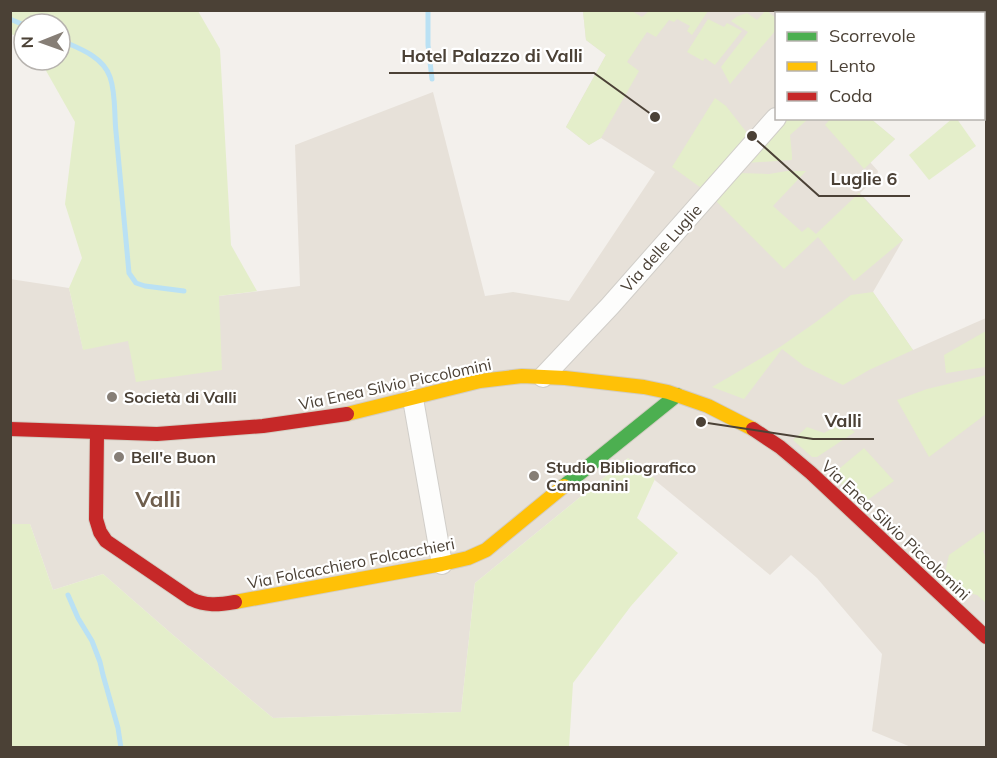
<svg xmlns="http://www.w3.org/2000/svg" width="997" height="758" font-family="Mulish,sans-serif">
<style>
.residential{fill:#e7e1d9}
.green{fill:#e4eeca}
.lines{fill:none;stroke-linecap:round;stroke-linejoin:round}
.stream{stroke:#bae1f4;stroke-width:5}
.street-casing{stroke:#d1cec9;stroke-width:22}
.fast-casing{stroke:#d3cdc2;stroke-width:16}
.slow-casing{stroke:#d3cdc2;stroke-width:16}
.jam-casing{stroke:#d3cdc2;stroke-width:16}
.street{stroke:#fdfdfc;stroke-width:20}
.fast{stroke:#4caf50;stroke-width:14}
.slow{stroke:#ffc107;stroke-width:14}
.jam{stroke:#c62828;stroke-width:14}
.poi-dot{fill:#867e76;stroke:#fff;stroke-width:2}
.labels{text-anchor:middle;stroke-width:4.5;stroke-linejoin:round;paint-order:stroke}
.street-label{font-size:16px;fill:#4b4136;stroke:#fff}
.poi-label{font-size:16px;font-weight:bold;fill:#4b4136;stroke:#fff;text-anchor:start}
.district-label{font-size:22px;font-weight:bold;fill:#6e5e4d;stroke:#fff}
.leader{fill:none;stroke:#4b4136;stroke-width:2}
.callout-dot{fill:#4b4136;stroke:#fff;stroke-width:2}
.callout-label{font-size:18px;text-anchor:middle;font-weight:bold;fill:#4b4136;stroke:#fff;stroke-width:4.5;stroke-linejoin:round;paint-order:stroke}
</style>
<rect width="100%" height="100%" fill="#f3f0ec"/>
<polygon class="residential" points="583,11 890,11 887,14 776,14 776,118 871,119 895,139 870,162 878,171 877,177 860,193 903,240 873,292 913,350 986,318 986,747 911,747 872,731 882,654 817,578 791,555 770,575 628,458 475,583 461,712 273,718 173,635 103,574 53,590 30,524 11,524 10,279 69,288 83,349 219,296 300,286 295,145 433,92 485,296 513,292 569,301 655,172 601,138 589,145 566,127 606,55 586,40"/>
<g class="green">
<polygon points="10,11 198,11 220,49 231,245 257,291 219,296 222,370 136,382 128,341 83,350 69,288 82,258 65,204 75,122 40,60 60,60 60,24 24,24 24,39 11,34"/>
<polygon points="583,11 632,11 642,17 649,11 708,11 692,35 687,31 690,26 677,19 674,22 669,20 656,37 647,32 627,62 639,71 601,138 589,145 566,127 606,55 586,40"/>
<polygon points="765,11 767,11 776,18 776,30 730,84 721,67 748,32 731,21 738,16 747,13 757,20"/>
<polygon points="708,19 724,27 727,23 742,31 715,65 705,58 703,61 687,52"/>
<polygon points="715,98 726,106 751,138 704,190 672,167"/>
<polygon points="831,118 871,119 895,139 864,169 825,125"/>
<polygon points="953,118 957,119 976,146 929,180 909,155"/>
<polygon points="785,119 808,119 790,135 792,155 792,160 746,163"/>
<polygon points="787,171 806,171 773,206 802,232 808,227 816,234 859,193 903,240 854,281 818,237 784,269 713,198 739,173 769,174"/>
<polygon points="873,292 913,350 869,370 843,385 804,366 782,349 744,399 712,387 780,347 816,322 851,295"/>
<polygon points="986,331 986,367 946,373 944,355"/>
<polygon points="986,375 986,414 929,457 897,400 927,389"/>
<polygon points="844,422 849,428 855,432 817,457 812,457 793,440 807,427 824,433"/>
<polygon points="864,448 894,481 862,504 837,480 840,468"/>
<polygon points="628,458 655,479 637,518 678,553 631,606 573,683 569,747 11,747 11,524 30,524 53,590 103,574 173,635 273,718 461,712 475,583"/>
<polygon points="983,531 986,536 986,549 983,551 986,558 986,603 977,595 959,591 944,577 949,555"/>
</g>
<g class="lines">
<g class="stream">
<polyline points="428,10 428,45 432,79"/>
<polyline points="10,19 24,25"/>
<path d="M60,40C78,48 103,56 110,77C116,94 114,114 116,132C120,179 125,226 129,273L136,283L145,286L184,291"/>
<polyline points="68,595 78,618 92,641 100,662 103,675 118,728 121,748"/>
</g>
<g class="street-casing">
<g id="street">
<polyline points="874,14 877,10"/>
<polyline points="543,377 610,306 776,118"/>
<polyline points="413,399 442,564"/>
</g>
</g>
<g class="fast-casing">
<polyline id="fast" points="564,486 677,395"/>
</g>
<g class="slow-casing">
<g id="slow">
<polyline points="347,414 480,381 522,376 565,378 644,387 668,392 708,406 753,429"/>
<polyline points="235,602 442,564 468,558 486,550 564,486"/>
</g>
</g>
<g class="jam-casing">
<g id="jam">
<polyline points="10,429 157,434 263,426 347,414"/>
<polyline points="753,429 780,447 811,473 986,637"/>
<path d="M97,433L96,519L100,532L106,541L191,599C206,606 218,605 235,602"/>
</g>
</g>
<use href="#street" class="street"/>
<use href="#fast" class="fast"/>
<use href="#slow" class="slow"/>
<use href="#jam" class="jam"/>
</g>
<g class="poi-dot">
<circle cx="112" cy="397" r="6"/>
<circle cx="119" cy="457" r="6"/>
<circle cx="534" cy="476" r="6"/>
</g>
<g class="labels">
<g class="street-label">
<text transform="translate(661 248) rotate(-48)" y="6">Via delle Luglie</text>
<text transform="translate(395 384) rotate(-12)" y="6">Via Enea Silvio Piccolomini</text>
<text transform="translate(896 530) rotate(43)" y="6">Via Enea Silvio Piccolomini</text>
<text transform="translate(351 563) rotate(-11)" y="6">Via Folcacchiero Folcacchieri</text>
</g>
<g class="poi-label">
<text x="124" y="403">Società di Valli</text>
<text x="131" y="463">Bell'e Buon</text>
<text x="546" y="473">Studio Bibliografico<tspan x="546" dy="18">Campanini</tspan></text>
</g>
<g class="district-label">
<text x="158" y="507">Valli</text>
</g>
</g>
<path class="leader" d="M655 117L594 73H389M752 136L819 196H910M701 422L813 439H874"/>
<g class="callout-dot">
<circle cx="655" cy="117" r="6"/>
<circle cx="752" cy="136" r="6"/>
<circle cx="701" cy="422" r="6"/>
</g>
<g class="callout-label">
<text x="492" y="62">Hotel Palazzo di Valli</text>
<text x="864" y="185">Luglie 6</text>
<text x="843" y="427">Valli</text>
</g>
<rect width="997" height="758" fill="none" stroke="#4b4136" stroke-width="24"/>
<rect x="775" y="12" width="210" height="108" fill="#ffffff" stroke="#b7b3af" stroke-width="1.5"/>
<rect x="787" y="32" width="30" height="9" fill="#4caf50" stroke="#b7b3af" stroke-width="1.5"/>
<text x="829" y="42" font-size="18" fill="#4b4136">Scorrevole</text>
<rect x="787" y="62" width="30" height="9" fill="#ffc107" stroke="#b7b3af" stroke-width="1.5"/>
<text x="829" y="72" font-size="18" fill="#4b4136">Lento</text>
<rect x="787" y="92" width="30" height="9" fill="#c62828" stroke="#b7b3af" stroke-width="1.5"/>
<text x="829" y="102" font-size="18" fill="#4b4136">Coda</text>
<g transform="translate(42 42) rotate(269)"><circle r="28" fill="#ffffff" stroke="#b7b3af" stroke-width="1.5"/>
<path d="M0-4.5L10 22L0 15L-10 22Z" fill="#867e76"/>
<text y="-9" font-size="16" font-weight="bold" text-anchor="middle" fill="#4b4136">N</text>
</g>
</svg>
